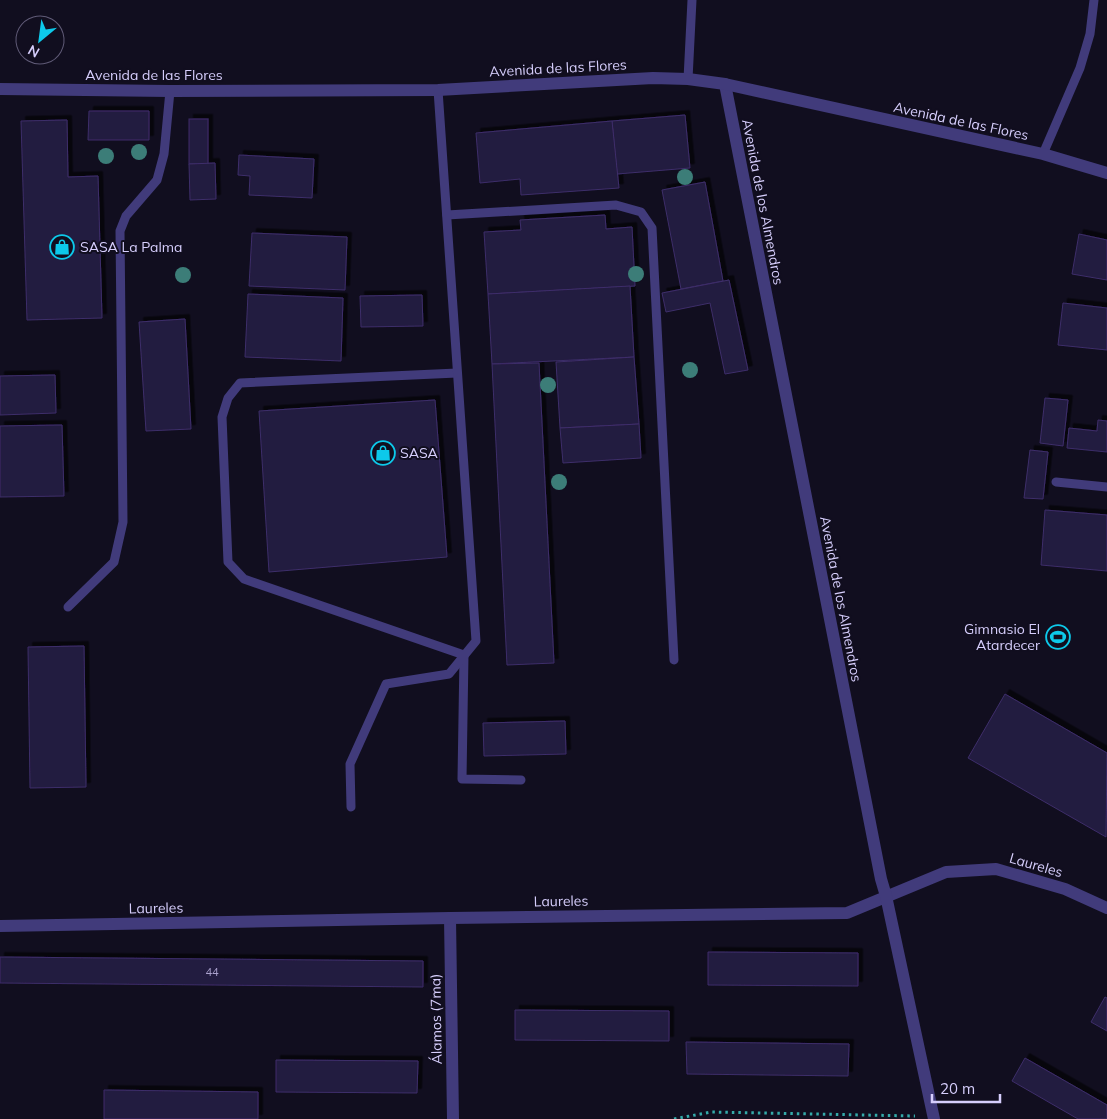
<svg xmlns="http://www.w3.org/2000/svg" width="1107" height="1119" font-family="Mulish,sans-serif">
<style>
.building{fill:#241b3f;stroke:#3d2e6a;filter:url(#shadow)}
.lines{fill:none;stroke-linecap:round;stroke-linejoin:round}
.path{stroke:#34aaa9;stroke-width:3;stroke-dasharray:2.5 4;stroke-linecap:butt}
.service{stroke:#413b7b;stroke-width:9}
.minor{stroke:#413b7b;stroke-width:12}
.tertiary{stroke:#413b7b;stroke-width:12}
.tree{fill:#3c7d78}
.labels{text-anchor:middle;stroke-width:4;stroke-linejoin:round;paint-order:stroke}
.number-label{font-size:11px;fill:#aaa1cd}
.street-label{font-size:14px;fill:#d6cefc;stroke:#110e1f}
.poi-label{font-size:14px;fill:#d6cefc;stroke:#110e1f;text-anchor:start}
</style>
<defs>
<filter id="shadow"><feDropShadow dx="4.5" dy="-4.5" stdDeviation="0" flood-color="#0009"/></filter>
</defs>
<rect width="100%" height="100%" fill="#110e1f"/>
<g class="building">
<polygon points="89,111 149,111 149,140 88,140"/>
<polygon points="685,115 690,168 617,174 612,121"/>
<rect x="189" y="119" width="19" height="45"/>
<polygon points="67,120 68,177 98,176 102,318 27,320 21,121"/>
<polygon points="612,121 619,188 521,195 520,179 480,183 476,133"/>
<polygon points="239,155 314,159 312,198 249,195 250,176 238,175"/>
<polygon points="215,163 216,199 190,200 189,164"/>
<polygon points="705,182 723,281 681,289 662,190"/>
<polygon points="605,215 606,229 632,227 635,286 488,294 484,232 521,230 520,220"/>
<polygon points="252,233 347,237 345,290 249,286"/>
<polygon points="1079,234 1107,240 1107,280 1072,274"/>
<polygon points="729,280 748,370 725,374 710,303 666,312 662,293"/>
<polygon points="630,286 634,357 492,364 488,294"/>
<polygon points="248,294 343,298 341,361 245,357"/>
<polygon points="422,295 423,326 361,327 360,296"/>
<polygon points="1063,303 1107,308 1107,350 1058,345"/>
<polygon points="185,319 191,429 146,431 139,322"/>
<polygon points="634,357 639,424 560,428 556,362"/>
<polygon points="539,363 554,663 507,665 492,364"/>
<polygon points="55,375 56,413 0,415 0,376"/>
<polygon points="1045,398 1068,400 1063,446 1040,443"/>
<polygon points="435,400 447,557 269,572 259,411"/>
<polygon points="1098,420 1107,421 1107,452 1067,448 1069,428 1097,431"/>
<polygon points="639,424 641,458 563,463 560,428"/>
<polygon points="62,425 64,496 0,497 0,426"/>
<polygon points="1030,450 1048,452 1043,499 1024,498"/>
<polygon points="1045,510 1107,515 1107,571 1041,565"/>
<polygon points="84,646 86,787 30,788 28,647"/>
<polygon points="1005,694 1107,753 1106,837 968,758"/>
<polygon points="565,721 566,754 484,756 483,723"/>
<polygon points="708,952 858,953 858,986 708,985"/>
<polygon points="0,957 423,961 423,987 0,983"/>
<polygon points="1105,997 1107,998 1107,1031 1091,1022"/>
<polygon points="515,1010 669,1011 669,1041 515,1040"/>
<polygon points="686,1042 849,1044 848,1076 687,1074"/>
<polygon points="1025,1058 1107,1105 1107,1119 1078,1119 1012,1081"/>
<polygon points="276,1060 418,1061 417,1093 276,1092"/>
<polygon points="104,1090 258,1092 258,1119 104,1119"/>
</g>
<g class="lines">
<polyline class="path" points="674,1119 711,1112 915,1116"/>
<g class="service">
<polyline points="688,79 692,0"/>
<polyline points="1043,154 1080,68 1090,34 1094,0"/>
<polyline points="447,215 616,205 641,212 652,228 674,660"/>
<polyline points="457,373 240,383 228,398 222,417 228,562 244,579 464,655 462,779 521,780"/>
<polyline points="1056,482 1107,487"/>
<polyline points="68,607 114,562 123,522 120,231 126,216 157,180 164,154 170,91"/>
<polyline points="351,807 350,764 386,684 449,674 476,641 438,90"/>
</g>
<g class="minor">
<polyline points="450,918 453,1119"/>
<polyline points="0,926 450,918 847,913 946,872 996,869 1065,889 1107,908"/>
</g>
<g class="tertiary">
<polyline points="725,84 881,879 886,896 934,1119"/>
<polyline points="0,89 170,91 438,90 653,78 688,79 725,84 1043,154 1107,173"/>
</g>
</g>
<g class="tree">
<circle cx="139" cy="152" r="8"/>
<circle cx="106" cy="156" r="8"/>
<circle cx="685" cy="177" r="8"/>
<circle cx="636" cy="274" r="8"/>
<circle cx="183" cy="275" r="8"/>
<circle cx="690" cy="370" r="8"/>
<circle cx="548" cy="385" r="8"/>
<circle cx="559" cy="482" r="8"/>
</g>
<defs>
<g id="shop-ring" transform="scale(1.25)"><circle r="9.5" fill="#110e1f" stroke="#0dc9ea" stroke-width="1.5"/><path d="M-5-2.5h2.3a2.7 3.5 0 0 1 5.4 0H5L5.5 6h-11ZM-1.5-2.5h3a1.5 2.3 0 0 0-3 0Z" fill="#0dc9ea"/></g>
<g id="stadium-ring" transform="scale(1.25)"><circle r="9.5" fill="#110e1f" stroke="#0dc9ea" stroke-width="1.5"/><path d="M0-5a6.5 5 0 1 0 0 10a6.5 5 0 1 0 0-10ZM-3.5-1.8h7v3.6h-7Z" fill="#0dc9ea"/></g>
</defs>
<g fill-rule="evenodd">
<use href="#shop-ring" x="62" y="247"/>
<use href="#shop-ring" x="383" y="453"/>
<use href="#stadium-ring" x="1058" y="637"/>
</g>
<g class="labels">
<g class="number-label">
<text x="212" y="976">44</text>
</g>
<g class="street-label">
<text transform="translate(558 68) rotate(-3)" y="5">Avenida de las Flores</text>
<text x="154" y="80">Avenida de las Flores</text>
<text transform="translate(961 121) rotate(12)" y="5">Avenida de las Flores</text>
<text transform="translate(763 202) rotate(79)" y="5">Avenida de los Almendros</text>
<text transform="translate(841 599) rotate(79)" y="5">Avenida de los Almendros</text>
<text transform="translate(1036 865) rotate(16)" y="5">Laureles</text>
<text transform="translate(561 901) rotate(-1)" y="5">Laureles</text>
<text transform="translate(156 908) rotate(-1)" y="5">Laureles</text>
<text transform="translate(436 1019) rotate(-91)" y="5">Álamos (7ma)</text>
</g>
<g class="poi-label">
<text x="80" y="252">SASA La Palma</text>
<text x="400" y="458">SASA</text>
<text x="1040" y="634" text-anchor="end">Gimnasio El<tspan x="1040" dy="16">Atardecer</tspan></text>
</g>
</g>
<g transform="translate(40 40) rotate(209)"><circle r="24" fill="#110e1f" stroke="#605b77"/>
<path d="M0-4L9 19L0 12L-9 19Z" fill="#0dc9ea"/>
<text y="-8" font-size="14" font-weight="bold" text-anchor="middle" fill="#d6cefc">N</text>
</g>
<path d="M932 1094v8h68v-8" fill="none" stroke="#d6cefc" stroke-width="2.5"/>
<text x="940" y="1094" font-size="15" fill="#d6cefc" stroke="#110e1f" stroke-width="4" paint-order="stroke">20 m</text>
</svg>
